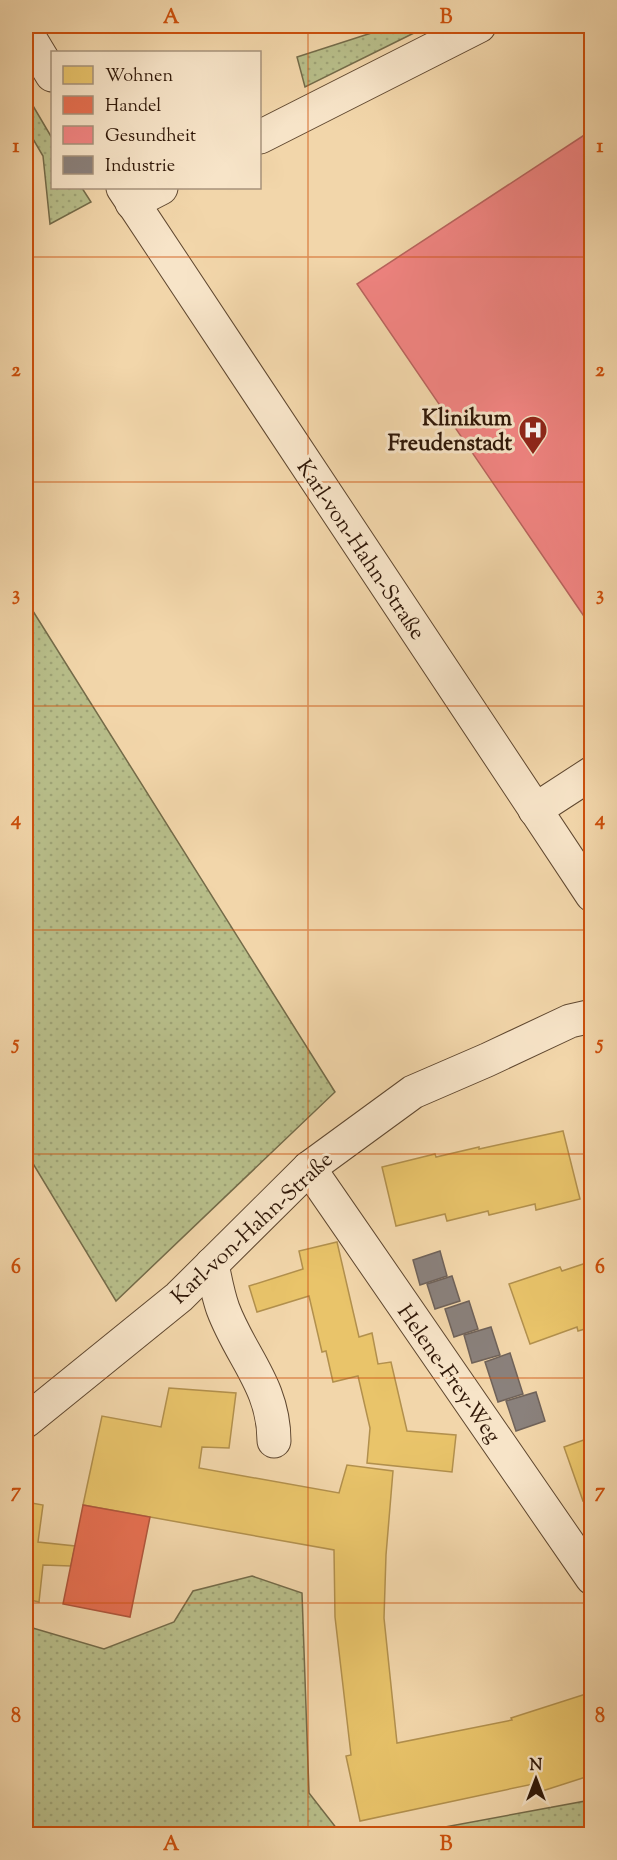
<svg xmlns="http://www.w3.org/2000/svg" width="617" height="1860" font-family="'Sorts Mill Goudy',serif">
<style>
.grass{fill:url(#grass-dots);stroke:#746b49;stroke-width:1.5}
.homes{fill:#e9c46a;stroke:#b2904d;stroke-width:1.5}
.shops{fill:#e76f51;stroke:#b0553b;stroke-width:1.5}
.health{fill:#f28482;stroke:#b8645d;stroke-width:1.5}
.industry{fill:#8a817c;stroke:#6f6259;stroke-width:1.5}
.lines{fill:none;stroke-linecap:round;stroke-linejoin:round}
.minor-casing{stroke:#604830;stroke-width:35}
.minor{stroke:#f7e4c8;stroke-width:33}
.grid{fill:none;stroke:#cc4f0b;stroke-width:1.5;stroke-opacity:0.55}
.labels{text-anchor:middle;stroke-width:6;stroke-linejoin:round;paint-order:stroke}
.poi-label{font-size:22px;font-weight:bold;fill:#301808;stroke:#f7e4c8;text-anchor:end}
.street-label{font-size:22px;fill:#301808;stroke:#f7e4c8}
.neatline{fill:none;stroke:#cc4f0b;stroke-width:2}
.grid-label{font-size:20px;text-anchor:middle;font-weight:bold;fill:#cc4f0b}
</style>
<defs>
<pattern id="grass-dots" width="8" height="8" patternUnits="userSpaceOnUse" patternTransform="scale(1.5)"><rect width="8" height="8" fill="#b8be8a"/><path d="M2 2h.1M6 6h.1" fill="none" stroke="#9ea376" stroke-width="1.8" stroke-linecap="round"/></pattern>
</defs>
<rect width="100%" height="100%" fill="#f2d6aa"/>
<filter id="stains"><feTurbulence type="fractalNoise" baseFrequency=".00333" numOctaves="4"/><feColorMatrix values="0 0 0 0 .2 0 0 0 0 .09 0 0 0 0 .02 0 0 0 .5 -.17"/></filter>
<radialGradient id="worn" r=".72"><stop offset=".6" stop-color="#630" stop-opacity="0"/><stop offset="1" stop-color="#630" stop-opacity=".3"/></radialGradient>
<g class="grass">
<polygon points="393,26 417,26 418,31 305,87 297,57"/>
<polygon points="26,94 52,138 52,188 82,188 91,202 50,224 43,156 26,127"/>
<polygon points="26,600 335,1092 116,1301 26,1152"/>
<polygon points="252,1576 302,1593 309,1793 341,1834 26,1834 26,1626 104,1649 174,1622 193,1591"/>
<polygon points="591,1800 591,1834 407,1834"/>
</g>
<g class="homes">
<polygon points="563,1131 580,1199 536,1210 535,1204 489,1215 488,1211 447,1221 445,1214 396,1226 382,1167 435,1154 436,1157 479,1147 479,1149"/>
<polygon points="337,1242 359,1337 372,1333 378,1364 391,1362 407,1431 456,1435 452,1472 367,1463 370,1428 358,1376 333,1382 326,1351 322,1352 309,1296 257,1312 249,1286 303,1269 299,1251"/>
<polygon points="592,1261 592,1327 578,1331 577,1327 530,1344 509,1284 560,1267 562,1271"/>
<polygon points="169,1388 236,1393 229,1448 202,1447 199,1468 339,1493 347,1465 393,1471 386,1555 384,1618 397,1743 512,1720 511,1718 592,1692 592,1775 536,1793 533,1784 360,1821 346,1756 351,1755 335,1617 334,1550 83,1505 102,1416 161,1427"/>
<polygon points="592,1437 592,1498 583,1501 564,1447"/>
<polygon points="26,1502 43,1505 38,1542 75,1546 71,1566 43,1565 39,1602 26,1599"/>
</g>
<polygon class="shops" points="83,1505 150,1517 130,1617 63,1604"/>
<polygon class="health" points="592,130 592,628 357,284"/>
<g class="industry">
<polygon points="440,1251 447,1276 420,1285 413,1260"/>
<polygon points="452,1276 460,1301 435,1309 427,1284"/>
<polygon points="469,1301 478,1329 454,1337 445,1309"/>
<polygon points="491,1327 500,1355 472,1363 464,1335"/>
<polygon points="510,1353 523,1394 498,1402 485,1362"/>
<polygon points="536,1392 545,1421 516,1431 506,1401"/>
</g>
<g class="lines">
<g class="minor-casing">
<g id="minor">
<polyline points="26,32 52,75"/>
<polyline points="260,137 479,26"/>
<polyline points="123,188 592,895"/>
<polyline points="132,203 161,188"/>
<polyline points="535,810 592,773"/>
<polyline points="309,1168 592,1578"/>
<path d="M212,1264C215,1279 218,1295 223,1309C241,1357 274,1386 274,1441"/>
<polyline points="26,1421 179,1297 309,1168 413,1092 487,1060 570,1021 592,1016"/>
</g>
</g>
<use href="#minor" class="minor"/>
</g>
<path class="grid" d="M308,26V1834M26,257H592M26,482H592M26,706H592M26,930H592M26,1154H592M26,1378H592M26,1603H592"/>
<defs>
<g id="hospital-pin" transform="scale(1.5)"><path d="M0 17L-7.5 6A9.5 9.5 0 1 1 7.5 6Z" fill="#8f2418" stroke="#f7e4c8"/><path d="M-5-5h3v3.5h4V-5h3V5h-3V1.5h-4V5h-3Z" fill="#fff"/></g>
</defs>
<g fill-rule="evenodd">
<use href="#hospital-pin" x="533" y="430"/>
</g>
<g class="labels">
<g class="poi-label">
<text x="512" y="425">Klinikum<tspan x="512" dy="25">Freudenstadt</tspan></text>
</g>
<g class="street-label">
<text transform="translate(362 549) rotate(56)" y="8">Karl-von-Hahn-Straße</text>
<text transform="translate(251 1227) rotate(-43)" y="8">Karl-von-Hahn-Straße</text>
<text transform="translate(450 1373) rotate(55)" y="8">Helene-Frey-Weg</text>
</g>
</g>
<rect width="617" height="1860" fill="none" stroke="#f2d6aa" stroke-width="66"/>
<rect x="51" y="51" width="210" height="138" fill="#f7e4c8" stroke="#a7927b" stroke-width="1.5"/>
<rect x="63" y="66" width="30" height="18" fill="#e9c46a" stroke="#a7927b" stroke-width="1.5"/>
<text x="105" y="81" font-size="18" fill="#301808">Wohnen</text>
<rect x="63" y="96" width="30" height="18" fill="#e76f51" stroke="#a7927b" stroke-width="1.5"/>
<text x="105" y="111" font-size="18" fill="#301808">Handel</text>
<rect x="63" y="126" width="30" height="18" fill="#f28482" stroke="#a7927b" stroke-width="1.5"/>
<text x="105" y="141" font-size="18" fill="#301808">Gesundheit</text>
<rect x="63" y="156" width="30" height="18" fill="#8a817c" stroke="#a7927b" stroke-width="1.5"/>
<text x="105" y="171" font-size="18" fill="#301808">Industrie</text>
<g transform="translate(536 1779)" stroke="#f7e4c8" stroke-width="4.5" paint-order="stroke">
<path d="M0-4.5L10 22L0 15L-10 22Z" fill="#301808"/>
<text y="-9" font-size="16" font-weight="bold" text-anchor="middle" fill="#301808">N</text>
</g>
<rect x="33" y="33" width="551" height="1794" class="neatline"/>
<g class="grid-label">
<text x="171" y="23">A</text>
<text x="446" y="23">B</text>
<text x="16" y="152">1</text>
<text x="600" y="152">1</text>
<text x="16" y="376">2</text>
<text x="600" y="376">2</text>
<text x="16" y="600">3</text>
<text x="600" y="600">3</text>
<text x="16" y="825">4</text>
<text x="600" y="825">4</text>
<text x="16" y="1049">5</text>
<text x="600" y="1049">5</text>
<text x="16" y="1273">6</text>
<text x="600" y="1273">6</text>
<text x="16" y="1497">7</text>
<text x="600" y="1497">7</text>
<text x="16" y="1722">8</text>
<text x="600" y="1722">8</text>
<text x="171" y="1850">A</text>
<text x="446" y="1850">B</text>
</g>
<rect width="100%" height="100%" filter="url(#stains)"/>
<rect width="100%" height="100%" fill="url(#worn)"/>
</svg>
